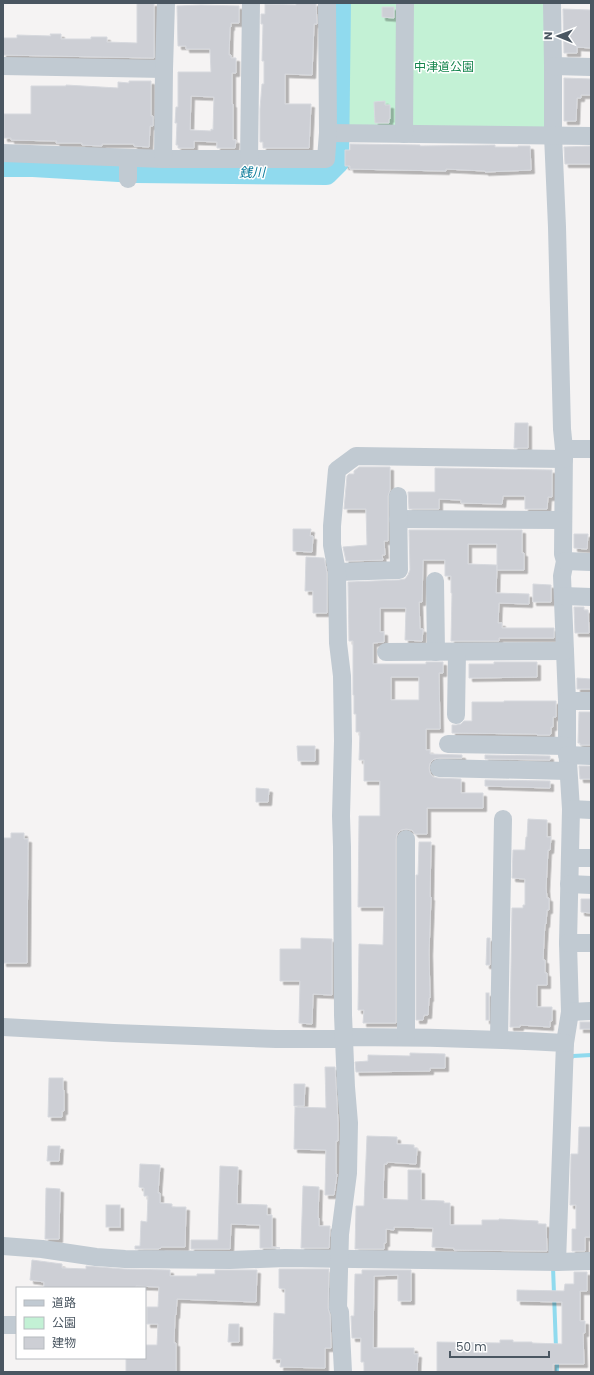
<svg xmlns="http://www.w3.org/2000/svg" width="594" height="1375" font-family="Poppins,'Noto Sans JP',sans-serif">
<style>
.green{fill:#c3f1d5}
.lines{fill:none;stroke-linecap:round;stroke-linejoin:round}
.stream{stroke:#90daee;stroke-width:4}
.river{stroke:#90daee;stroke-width:24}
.building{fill:#cdcfd5;stroke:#d7d9de;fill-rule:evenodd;filter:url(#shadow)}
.minor{stroke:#c1cad2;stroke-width:18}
.labels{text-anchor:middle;stroke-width:3;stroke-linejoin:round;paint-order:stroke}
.park-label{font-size:12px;fill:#17864f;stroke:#fff}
.water-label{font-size:13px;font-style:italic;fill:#0c7c9b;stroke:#fff}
</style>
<defs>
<filter id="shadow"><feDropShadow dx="3.5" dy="3.5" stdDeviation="0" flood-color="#0004"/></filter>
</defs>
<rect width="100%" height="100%" fill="#f5f3f3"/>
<polygon class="green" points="344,3 545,3 545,131 343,130"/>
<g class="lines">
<g class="stream">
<polyline points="571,1058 573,1056 591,1055"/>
<polyline points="553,1267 556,1348"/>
<polyline points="557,1358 557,1372"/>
</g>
<polyline class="river" points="3,165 33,165 136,171 326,173 337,162 339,3"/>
</g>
<g class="building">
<polygon points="137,3 154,3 154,58 3,55 3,38 17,38 17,35 51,36 50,34 61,34 61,39 91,39 91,37 107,37 107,42 137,43"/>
<polygon points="296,3 316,3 317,24 314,24 312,75 285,74 285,104 311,104 309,148 263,148 263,142 260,142 260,109 262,84 264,84 264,61 262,61 263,24 261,24 261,14 265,14 265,4 296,5"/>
<path d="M201,5L239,6V23H231V27H230L229,55H231V58H236V73H232V104H233V140H236L235,148H217V142L194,141V148H178V145H176L177,123H175L176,107H178V72H211L210,49H186V46H178L177,6ZM191,96L214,97L213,130L211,129V131L190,130Z"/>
<polygon points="382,7 394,7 394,18 382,17"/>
<polygon points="563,9 591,10 591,48 577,47 577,53 564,53"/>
<polygon points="564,78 591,79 591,95 581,95 581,98 577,98 576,121 564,121"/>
<polygon points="129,81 151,81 151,116 153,116 153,126 150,126 149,147 134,146 134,144 102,144 102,146 82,145 82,143 56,143 57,141 11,140 11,138 4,138 4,114 31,114 31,86 66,86 66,85 118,88 118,82 129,83"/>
<polygon points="385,101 385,105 390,105 390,119 389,119 389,123 375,123 374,102"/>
<polygon points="350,144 420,145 420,146 495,145 495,147 518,147 518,146 530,146 531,170 485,172 485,171 446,169 446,171 350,169 350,166 345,166 345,150 350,150"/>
<polygon points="591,146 591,164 565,164 564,147"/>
<polygon points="515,423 528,423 528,448 514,448"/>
<polygon points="359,467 390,467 390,490 388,496 388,541 384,541 385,555 382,555 383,560 346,561 343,547 367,545 366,509 344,509 347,476 349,474 354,474 354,471"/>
<polygon points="435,468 552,470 552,497 548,497 547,509 525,509 525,496 503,496 502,504 461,503 461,500 439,499 439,509 409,509 408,492 435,492"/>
<polygon points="293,529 311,529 310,536 313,536 312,552 293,551"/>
<path d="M409,530H522V553H524V570H497V544H468V564L497,565L496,593L529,594V604L499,603L498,623H502V628H554V638H499V641H451L452,593H451V576H445V560H423L422,602H419L420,629H423L422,641L405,640L406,608H380V632H384V642L373,643V664H426V662H443V673H439L440,729H426V750H430V754L462,755V758H439L434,759L430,763L429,768L430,773L433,777L438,778L461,779V793H483V808H427V834H415L412,830L406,829L401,830L397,834L396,839V1023H363L364,1010H358L359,944L383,945L384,907H358L359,816H380V781H364V760H359L360,732H356V714H354V695H353V641H349L348,582L399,580L405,579L408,575L410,570ZM391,677H419V700H391Z"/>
<polygon points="574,534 588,534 587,549 574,548"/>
<polygon points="306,557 324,558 327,573 327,613 313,613 313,591 305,591"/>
<polygon points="533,584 551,585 551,602 533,602"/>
<polygon points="574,607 584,607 584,610 588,610 589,633 575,633"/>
<polygon points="494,662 537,662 537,677 469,678 469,664 494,664"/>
<polygon points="577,678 591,679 591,689 577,689"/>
<polygon points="504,701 556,701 556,717 553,717 553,727 551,727 551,734 550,735 537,735 537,734 452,733 452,725 456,725 461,724 464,721 472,721 472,702 504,702"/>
<polygon points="579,712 591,712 591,745 580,745 580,743 578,743"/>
<polygon points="297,746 315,746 315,761 298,761"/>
<polygon points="485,755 550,756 550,760 485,759"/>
<polygon points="579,766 591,766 591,779 580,779"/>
<polygon points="485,780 550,781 550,788 485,786"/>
<polygon points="256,788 269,789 268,802 256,802"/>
<polygon points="528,819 547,820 547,837 551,837 550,850 548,850 546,888 547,898 549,898 549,910 547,910 546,924 545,924 544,939 543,960 545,960 545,973 547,973 547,985 537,985 537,1007 552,1007 552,1021 550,1021 550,1027 520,1025 520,1027 510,1027 512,908 523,908 523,905 525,905 525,879 512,878 513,850 525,850 526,837 527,837"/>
<polygon points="11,833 24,833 24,839 28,839 27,963 3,963 3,838 11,838"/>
<polygon points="419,842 431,842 430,897 431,897 429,952 430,998 429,998 428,1015 424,1015 423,1020 416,1020 416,875 418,875"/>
<polygon points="581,899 591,899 591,913 581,912"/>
<polygon points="301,938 332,939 332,995 313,994 312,1024 299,1023 300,981 280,981 280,949 301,949"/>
<polygon points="487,938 490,938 490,965 486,965"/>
<rect x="486" y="993" width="3" height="27"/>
<rect x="580" y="1022" width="11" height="7"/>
<polygon points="410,1053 445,1054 445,1068 430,1068 430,1071 356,1072 355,1062 368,1061 368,1055 410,1056"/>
<polygon points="325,1067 335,1067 338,1123 338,1141 336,1141 336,1174 337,1174 334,1195 325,1195 326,1150 294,1149 295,1107 326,1108"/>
<polygon points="49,1078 63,1078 63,1090 64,1090 64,1111 62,1111 62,1117 48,1117"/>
<polygon points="294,1084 305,1084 304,1106 294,1106"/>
<polygon points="579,1127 591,1127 591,1221 590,1237 585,1237 585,1251 572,1251 572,1229 576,1229 576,1205 570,1205 571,1154 578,1154"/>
<polygon points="367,1136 397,1137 397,1144 414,1145 414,1148 417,1148 416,1164 387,1162 387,1164 384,1164 383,1199 408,1200 408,1170 421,1170 421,1200 444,1201 444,1203 450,1203 450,1225 482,1225 482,1220 499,1220 499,1219 538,1221 538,1224 546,1224 547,1251 454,1250 454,1248 432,1247 433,1228 394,1227 394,1230 386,1229 386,1243 384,1243 384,1249 355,1249 356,1206 364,1206"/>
<polygon points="48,1146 60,1146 59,1161 47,1161"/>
<polygon points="140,1164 160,1165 158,1193 160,1193 160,1203 172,1204 172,1207 186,1207 185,1247 161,1247 161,1248 158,1249 135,1249 135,1246 140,1246 141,1221 147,1222 148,1196 144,1196 144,1188 139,1187"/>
<polygon points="220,1166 238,1167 237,1204 267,1205 267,1215 272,1215 272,1247 280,1248 260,1248 260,1225 231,1224 230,1249 191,1249 191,1240 218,1240"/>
<polygon points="303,1186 319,1187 318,1218 319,1218 319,1226 330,1226 329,1248 301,1248"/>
<polygon points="46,1188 60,1189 59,1239 45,1239"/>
<rect x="106" y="1205" width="14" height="22"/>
<polygon points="32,1260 62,1264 62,1268 86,1269 86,1266 124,1269 170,1270 170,1276 197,1276 197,1274 215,1274 215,1270 257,1270 256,1302 177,1299 176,1315 175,1315 174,1343 176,1343 176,1372 126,1372 126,1358 145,1358 145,1345 157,1345 158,1324 147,1324 147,1307 158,1307 159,1287 136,1286 136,1288 44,1288 44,1282 30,1280"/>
<polygon points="279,1269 329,1269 328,1308 330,1315 331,1348 325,1348 325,1368 280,1367 281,1359 273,1359 274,1313 285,1314 285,1289 279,1288"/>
<polygon points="362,1270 411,1270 411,1301 398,1301 398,1275 374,1276 373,1348 414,1348 414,1354 418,1354 417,1372 364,1372 364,1362 361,1362 361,1338 352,1338 351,1316 354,1316 355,1274 362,1274"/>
<polygon points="574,1272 587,1272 587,1291 580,1291 580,1321 585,1321 585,1333 583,1333 584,1364 553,1364 553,1372 437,1372 437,1342 500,1343 500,1340 513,1340 513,1342 532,1342 532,1343 562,1344 562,1302 517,1301 517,1290 564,1291 565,1284 574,1284"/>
<polygon points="229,1324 239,1324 239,1342 228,1342"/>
</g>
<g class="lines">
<g class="minor">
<polyline points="552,3 553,66 553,135 557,227 562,429 564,449 563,554 565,561 562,576 567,701 567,746 571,809 568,943 570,1012 565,1043 557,1262"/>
<polyline points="3,66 164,69"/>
<polyline points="553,66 591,67"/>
<polyline points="328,133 591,136"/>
<polyline points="404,134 405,3"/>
<polyline points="3,153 163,159 326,159 328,133 327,3"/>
<polyline points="163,159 164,69 166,3"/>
<polyline points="249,160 251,3"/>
<polyline points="128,179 128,158"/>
<polyline points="564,449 591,449"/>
<polyline points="398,519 563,520"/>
<polyline points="565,561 591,562"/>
<polyline points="337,572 399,570 398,496"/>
<polyline points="435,581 436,652"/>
<polyline points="563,596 591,597"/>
<polyline points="386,652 565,651"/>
<polyline points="567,701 591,701"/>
<polyline points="456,715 457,652"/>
<polyline points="448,744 567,746"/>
<polyline points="567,755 591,756"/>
<polyline points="439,768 568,771"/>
<polyline points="571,809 591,810"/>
<polyline points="570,858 591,858"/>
<polyline points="569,884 591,885"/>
<polyline points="568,943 591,943"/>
<polyline points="570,1012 591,1011"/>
<path d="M3,1027L114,1033L276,1039H344L349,1037C421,1037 493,1039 565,1043"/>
<polyline points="406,1037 406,839"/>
<polyline points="499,1039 503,819"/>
<polyline points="3,1246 42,1249 96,1257 125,1259 230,1260 285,1258 557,1262 591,1261"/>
<polyline points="3,1325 17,1325"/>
<polyline points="343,1372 340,1312 338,1308 340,1234 348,1173 349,1123 346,1087 343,1015 342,847 341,816 343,741 342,676 338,643 337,572 332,545 332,526 337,470 356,456 564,459"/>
</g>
</g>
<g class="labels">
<g class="park-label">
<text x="444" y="71">中津道公園</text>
</g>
<g class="water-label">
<text x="252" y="177">銭川</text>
</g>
</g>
<rect width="594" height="1375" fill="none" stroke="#4a5661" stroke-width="8"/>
<rect x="16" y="1287" width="130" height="72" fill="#ffffff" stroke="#b7bbc0"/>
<rect x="24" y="1300" width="20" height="6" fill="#c1cad2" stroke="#b7bbc0"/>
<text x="52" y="1307" font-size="12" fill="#4a5661">道路</text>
<rect x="24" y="1317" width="20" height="12" fill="#c3f1d5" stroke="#b7bbc0"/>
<text x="52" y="1327" font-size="12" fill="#4a5661">公園</text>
<rect x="24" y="1337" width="20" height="12" fill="#cdcfd5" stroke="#b7bbc0"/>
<text x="52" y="1347" font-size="12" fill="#4a5661">建物</text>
<g transform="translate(558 36) rotate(271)" stroke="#ffffff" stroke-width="3" paint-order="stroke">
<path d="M0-3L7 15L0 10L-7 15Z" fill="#4a5661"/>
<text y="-6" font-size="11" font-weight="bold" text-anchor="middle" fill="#4a5661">N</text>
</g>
<path d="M450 1351v6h99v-6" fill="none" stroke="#4a5661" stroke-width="2"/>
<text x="456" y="1351" font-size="12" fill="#4a5661" stroke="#ffffff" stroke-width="3" paint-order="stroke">50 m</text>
</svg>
